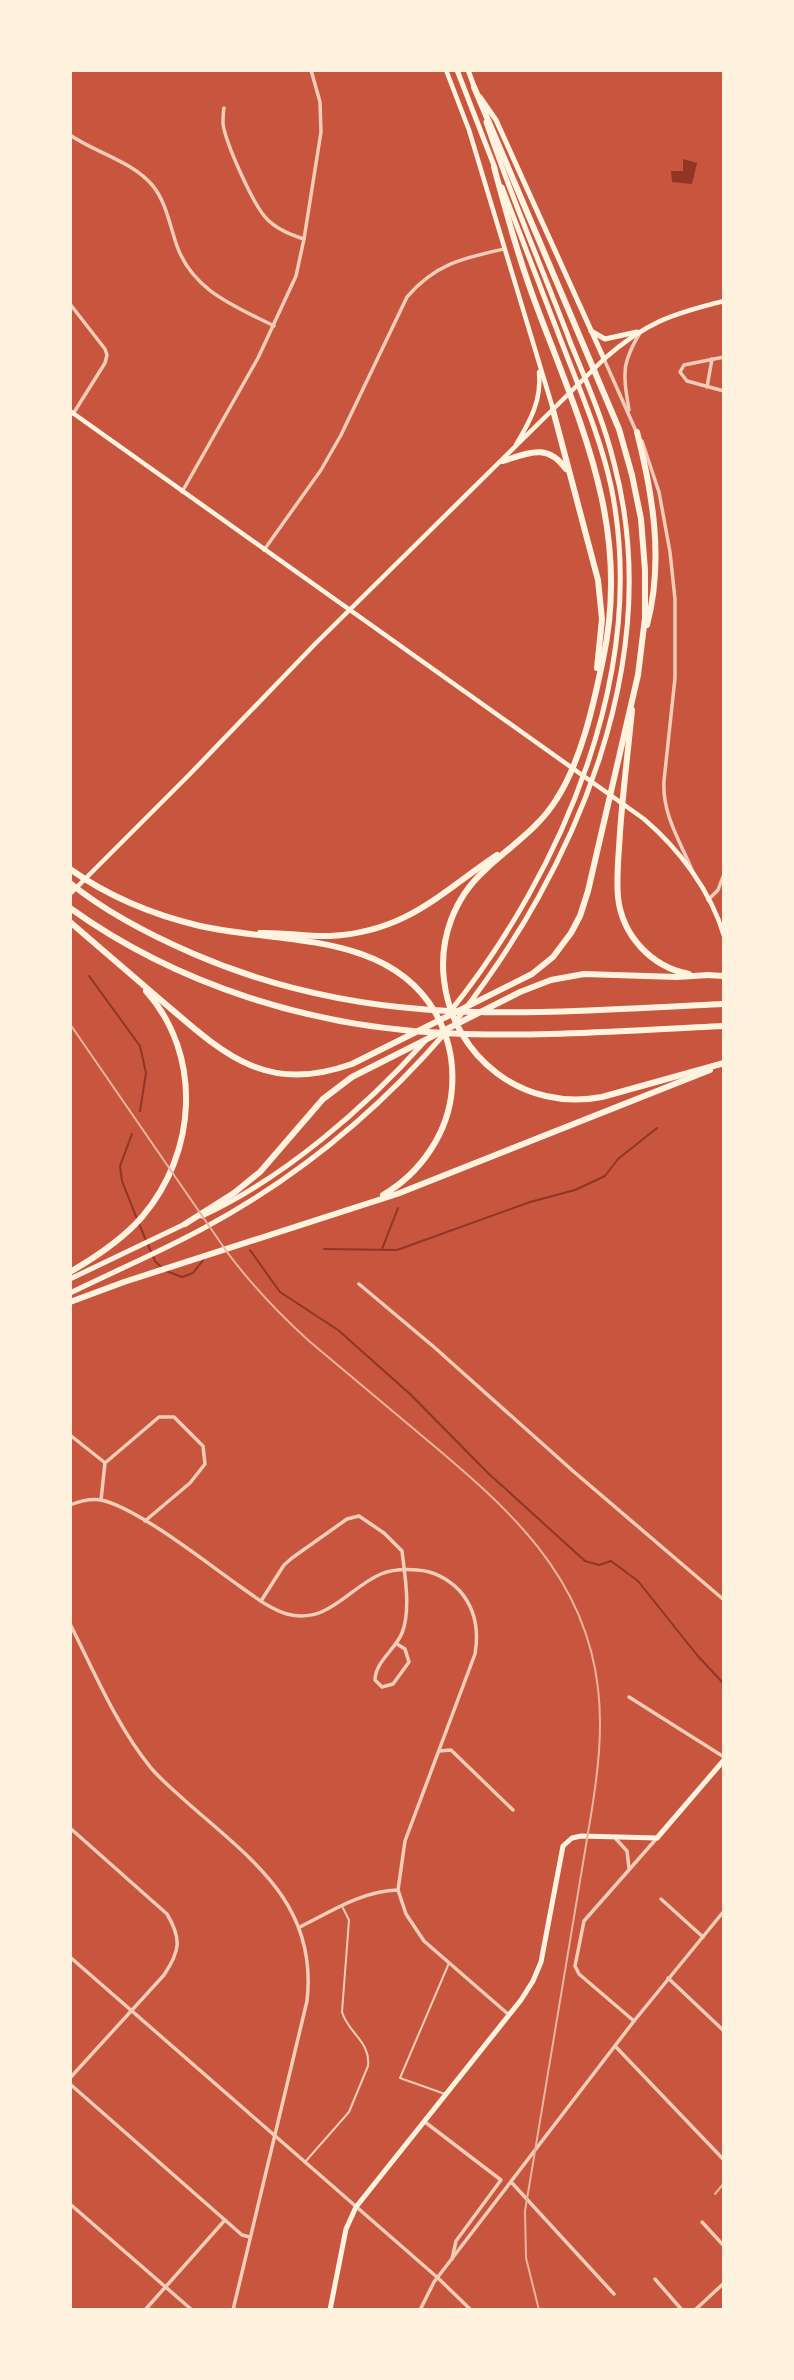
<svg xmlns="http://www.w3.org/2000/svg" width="794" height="2380" font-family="Signika,sans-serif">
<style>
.water{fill:#8f3625}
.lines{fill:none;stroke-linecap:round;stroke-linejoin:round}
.stream{stroke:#8f3625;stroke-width:2}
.service{stroke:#f1ccb7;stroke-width:2}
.minor{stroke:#f1ccb7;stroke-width:3.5}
.tertiary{stroke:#f1ccb7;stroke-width:3.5}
.secondary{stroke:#fff3e0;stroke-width:4.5}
.primary{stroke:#fff3e0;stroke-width:5}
.motorway{stroke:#fff3e0;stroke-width:6}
.rail{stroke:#e9b49f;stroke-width:2}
</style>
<rect width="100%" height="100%" fill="#c8553d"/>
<polygon class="water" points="683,159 697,163 692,184 672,182 671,171 683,171"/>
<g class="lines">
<g class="stream">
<polyline points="89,976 140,1046 146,1073 140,1111"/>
<polyline points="132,1134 120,1166 122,1181 137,1219"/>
<polyline points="139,1224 155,1261 162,1268"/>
<polyline points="324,1249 397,1250 530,1202 575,1190 605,1176 618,1159 657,1128"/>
<polyline points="382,1249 398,1208"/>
<polyline points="250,1250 280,1292 338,1330 410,1394 488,1473 585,1561 599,1565 611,1561 638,1581 697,1655 724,1684"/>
<polyline points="166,1271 182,1277 193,1273 204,1259"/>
</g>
<g class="service">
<polyline points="445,2094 400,2078 449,1963"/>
<path d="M305,2162L349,2112L368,2066C371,2042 348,2033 342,2012L349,1920L343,1908"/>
</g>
<g class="minor">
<path d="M224,108C223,113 223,119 223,124C226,144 253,204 266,218C276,229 291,235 304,239"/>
<path d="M70,135C96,153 132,161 153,186C166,202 170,226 177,246C193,291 235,306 274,326"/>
<polyline points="70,243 70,241"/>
<polyline points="70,304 105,349 107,355 105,363 73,414"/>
<polyline points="724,357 684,365 680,372 687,381 724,391"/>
<polyline points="707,387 712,359"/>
<polyline points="182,492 258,358 296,276 304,239 321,132 320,102 311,70"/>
<path d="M264,550L321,470L341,435L407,297C435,264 463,258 504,249"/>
<polyline points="359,1284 434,1347 573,1471 724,1600"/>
<polyline points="70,1435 104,1462"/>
<polyline points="101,1500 105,1463 159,1417 174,1417 203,1446 205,1464 190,1483 145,1521"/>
<path d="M70,1505C80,1501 90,1498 101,1500C138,1508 208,1564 241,1587C255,1597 270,1609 287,1614C328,1625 348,1588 381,1574C393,1569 405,1569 417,1570C433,1571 448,1579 459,1590C476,1609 479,1631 475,1654L405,1841L398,1890L406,1914L424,1941L508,2014"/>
<path d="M261,1601L284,1565L292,1558L347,1519L359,1516L384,1533L402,1551C405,1576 411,1610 402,1633C395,1650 375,1662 375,1680L382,1687L393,1684L409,1662L405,1649L397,1644"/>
<polyline points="629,1697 724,1757"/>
<polyline points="439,1751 451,1750 513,1810"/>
<path d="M70,1828L167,1914C182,1939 180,1951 164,1975L70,2078"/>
<polyline points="616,1839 627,1851 629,1868"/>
<polyline points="661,1899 703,1937"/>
<path d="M300,1927C332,1911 362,1891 398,1890"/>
<polyline points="668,1978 724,2031"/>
<polyline points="634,2021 579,1974 575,1966 584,1921 657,1838"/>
<polyline points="616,2047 724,2160"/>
<polyline points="70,2084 242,2235 250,2237"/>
<polyline points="425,2122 501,2180 456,2241 452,2259"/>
<polyline points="512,2183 614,2294"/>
<polyline points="70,2204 192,2310"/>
<polyline points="702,2222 724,2246"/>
<polyline points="438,2278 471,2310"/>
<polyline points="655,2279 682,2310"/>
<polyline points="145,2310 225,2220"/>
<polyline points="695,2310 724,2283"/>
</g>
<g class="tertiary">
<polyline points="604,359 636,431"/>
<path d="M629,410C623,373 621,364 641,331"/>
<path d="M642,441L659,492L670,552L675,599V678L664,781C662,814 680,841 692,870"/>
<polyline points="708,900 718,890 724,874"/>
<path d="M70,1624C95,1673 116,1725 151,1768C163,1782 177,1793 190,1805C254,1861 318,1906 307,2001L233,2310"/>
<polyline points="70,1957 438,2278"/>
<polyline points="420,2310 434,2282 634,2021 724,1911"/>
</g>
<g class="secondary">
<polyline points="446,70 469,130 553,409"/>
<path d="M70,411L644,819C679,849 711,891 724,936"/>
<path d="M516,445C530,421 542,400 539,372"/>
<path d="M70,894L189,775L316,643L604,359C645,323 671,314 724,301"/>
</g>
<g class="primary">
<polyline points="457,70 495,168"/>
<polyline points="468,70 475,89"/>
<polyline points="480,97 496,120 604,359"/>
<polyline points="591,331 605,339 637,332"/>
<path d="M449,1013C563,871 649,670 611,486C601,440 582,395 565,351C544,296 523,242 502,187"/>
<path d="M455,1022C576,869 666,659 614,463C604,422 587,383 571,344C543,270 511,197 486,122"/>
<path d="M202,1216C284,1178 365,1108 425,1041"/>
<polyline points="70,1279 187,1223"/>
<path d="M70,1293C115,1271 160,1252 204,1228C297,1178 377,1112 446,1032"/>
<polyline points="330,2310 346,2229 356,2207 521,2000 533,1981 541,1962 563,1846 572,1838 581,1836 657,1838 724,1760"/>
</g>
<g class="motorway">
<path d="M494,167C507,215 520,263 538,310C582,427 631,530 603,659C594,703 581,762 556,800C538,829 509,847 485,870C454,898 439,939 444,980C453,1058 524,1112 602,1097L724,1063"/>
<polyline points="553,410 598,580 602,619 597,668"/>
<path d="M637,432C653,495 664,561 647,625"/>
<path d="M503,461C529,453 547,443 566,469"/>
<path d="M632,710C628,751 623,791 620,832C619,853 616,876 618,897C622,935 651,967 689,974"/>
<path d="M70,869C109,897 154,915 200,926C280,944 388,931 435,1012C448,1035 454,1062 452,1088C449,1132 421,1173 383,1195"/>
<path d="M70,883C107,913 150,935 194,954C374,1032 536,1012 724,1004"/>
<path d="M70,908C177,985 312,1027 443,1033C536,1038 631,1030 724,1026"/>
<path d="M70,922C99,947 127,971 156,996C220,1050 261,1096 352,1064L532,974L553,957L571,933L580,916L588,891L638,675L645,618V570L641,519L632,475L619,429L474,87"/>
<path d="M260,933C284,932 307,937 330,936C406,932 439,894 497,855"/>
<polyline points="707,975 724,976"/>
<polyline points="185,1224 234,1193 260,1172 323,1099 352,1077 520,992 551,980 584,974 677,977 709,975"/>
<path d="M70,1272C96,1257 122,1240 142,1217C197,1153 203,1055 146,991"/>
<polyline points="70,1302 124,1282 397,1194 710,1070"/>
</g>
<g class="rail">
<path d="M70,1024L227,1252C251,1284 279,1314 309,1341C348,1374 388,1407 427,1440C508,1508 585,1575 598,1688C603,1730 598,1772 591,1815L525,2211L526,2258L539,2310"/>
<polyline points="715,2194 724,2183"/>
</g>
</g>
<rect width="794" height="2380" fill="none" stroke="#fff3e0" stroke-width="144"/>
</svg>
